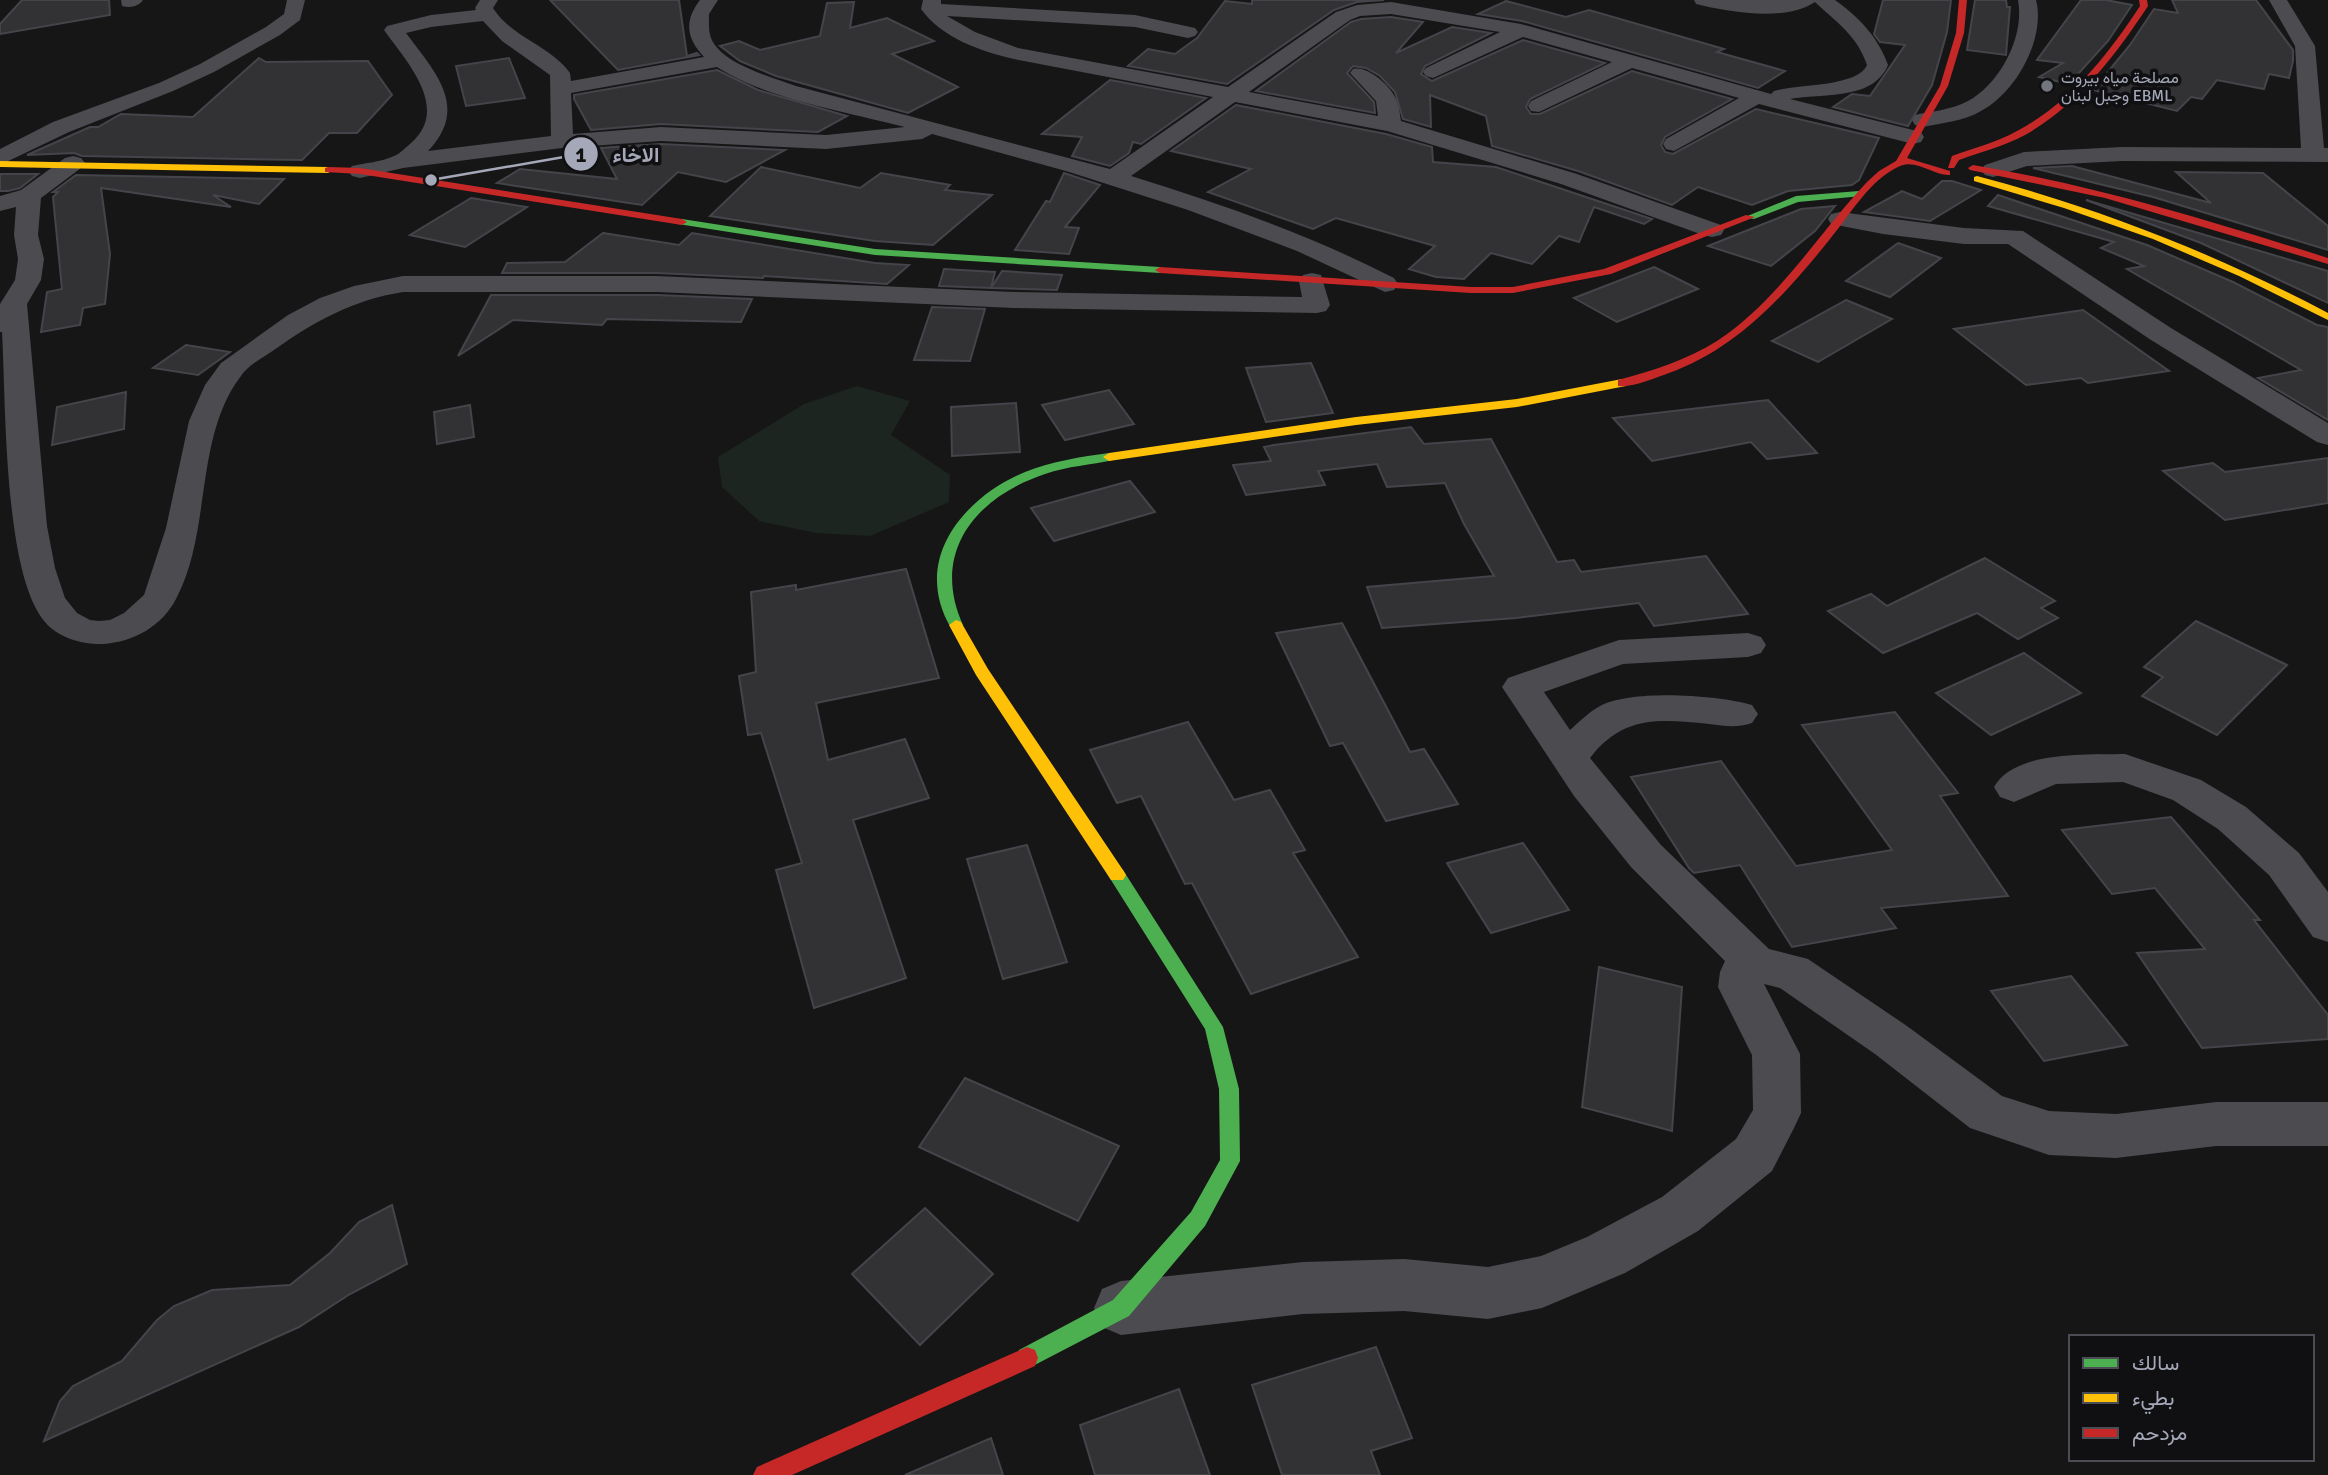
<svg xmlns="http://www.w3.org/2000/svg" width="2328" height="1475" font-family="Signika,Vazirmatn,sans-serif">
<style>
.green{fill:#1d2520}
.building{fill:#323234;stroke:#44454a;stroke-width:2}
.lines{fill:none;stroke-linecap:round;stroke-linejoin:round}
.street{fill:#4b4b50;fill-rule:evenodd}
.fast{fill:#4caf50;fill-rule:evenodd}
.slow{fill:#ffc107;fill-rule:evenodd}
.jam{fill:#c62828;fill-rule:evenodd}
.poi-dot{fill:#73757f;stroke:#101012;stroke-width:2.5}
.labels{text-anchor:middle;stroke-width:7;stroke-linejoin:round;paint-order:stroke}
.far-poi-label{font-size:16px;fill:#a5a8b8;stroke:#101012;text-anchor:start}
.leader{fill:none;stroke:#a5a8b8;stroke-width:2.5}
.callout-dot{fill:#a5a8b8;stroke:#101012;stroke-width:2.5}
.mark-label{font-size:21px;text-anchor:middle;font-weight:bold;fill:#111}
.callout-label{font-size:21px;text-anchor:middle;font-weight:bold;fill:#a5a8b8;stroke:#101012;stroke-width:7;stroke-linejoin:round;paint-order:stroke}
</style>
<rect width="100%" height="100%" fill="#161616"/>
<polygon class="green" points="857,386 910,401 891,435 950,475 949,502 870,536 816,533 759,521 722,487 718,457 804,404"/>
<g class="building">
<polygon points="22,0 109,0 110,15 0,34 0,24"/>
<polygon points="550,0 679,0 687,56 697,53 699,55 618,70"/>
<polygon points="1252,0 1384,0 1357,2 1334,10 1227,84 1128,66 1148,49 1175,54 1197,38 1225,1 1252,4"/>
<polygon points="1883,0 1951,0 1947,32 1932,85 1908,126 1833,107 1852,94 1870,96 1905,45 1880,42 1874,34"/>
<polygon points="1975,0 2006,0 2007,7 2010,7 2006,55 1967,50"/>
<polygon points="2081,0 2106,0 2132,5 2108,41 2069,84 2039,77 2063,63 2037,60"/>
<polygon points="2172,0 2256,0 2293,50 2293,61 2289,78 2269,74 2264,89 2217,80 2202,99 2191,97 2177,111 2093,90 2130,45 2154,9 2178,13"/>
<polygon points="1506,1 1566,17 1589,10 1724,49 1717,52 1785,71 1758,88 1522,21 1478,14"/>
<polygon points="854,2 850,28 887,18 934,41 892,54 958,87 908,113 776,76 740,61 720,46 739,41 760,50 820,36 827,3"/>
<polygon points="1391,17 1423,22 1396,53 1452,27 1491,33 1425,66 1421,74 1432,81 1523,40 1605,63 1530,99 1526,107 1531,114 1540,114 1632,71 1732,99 1665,137 1661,145 1665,152 1673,154 1756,109 1879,138 1859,180 1852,185 1788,191 1752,205 1698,187 1672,205 1578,171 1492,146 1486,116 1430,95 1431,127 1403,119 1395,92 1380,76 1366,68 1353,66 1347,73 1374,102 1375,113 1256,91 1351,22 1361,19"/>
<polygon points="259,58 266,62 368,61 392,95 357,133 329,133 302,160 82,156 74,153 27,155 90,127 98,127 121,114 193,117"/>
<polygon points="509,58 525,98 466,106 456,66"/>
<polygon points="717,70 758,90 847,116 818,132 661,124 591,130 574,99 574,95"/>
<polygon points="1110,80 1206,98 1141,144 1133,142 1129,153 1110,166 1072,156 1082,137 1042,134"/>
<polygon points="1236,105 1386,134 1432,147 1433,162 1496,167 1652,219 1644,224 1594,207 1579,242 1559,236 1532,264 1491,253 1464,279 1436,277 1409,269 1435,246 1336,218 1313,229 1208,192 1251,169 1171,151"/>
<polygon points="661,144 785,150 726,182 678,172 642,205 497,183 520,169 617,179 601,148"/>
<polygon points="2072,166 2211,203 2176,172 2263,173 2328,226 2328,250 2153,197 2033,168"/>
<polygon points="761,167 860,188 881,173 950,185 945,190 992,195 933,245 875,241 710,216"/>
<polygon points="1064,173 1100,185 1065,227 1079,228 1069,254 1015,250 1046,201 1050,202"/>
<polygon points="0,174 38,174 20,188 8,191 0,191"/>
<polygon points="76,175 284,179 259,204 213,195 231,207 101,188 110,254 105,304 83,308 80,325 41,332 47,292 62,289 53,197 58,192 53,192"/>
<polygon points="1942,181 1952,181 1981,190 1930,221 1864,212 1902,191 1922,199"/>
<polygon points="1998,195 2147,245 2233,282 2317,325 2328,327 2328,420 2258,378 2301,370 2127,269 2144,266 2101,248 2114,242 1988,206"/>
<polygon points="471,198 527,207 465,247 410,235"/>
<polygon points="2086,200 2328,271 2328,303 2201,243"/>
<polygon points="1835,206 1815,231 1771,266 1708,246 1801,209"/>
<polygon points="603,233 679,245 692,233 875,263 909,265 887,284 764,276 763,278 657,273 502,273 507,263 565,262"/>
<polygon points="1898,243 1941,258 1890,297 1846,281"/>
<polygon points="1654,267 1698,289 1617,322 1574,298"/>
<polygon points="944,269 995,272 991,288 939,286"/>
<polygon points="1002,271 1062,275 1057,290 991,288"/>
<polygon points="491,295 657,295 752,299 741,322 607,319 602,325 513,320 458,356"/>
<polygon points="1846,300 1892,319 1818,362 1772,341"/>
<polygon points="932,307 985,309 970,361 914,360"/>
<polygon points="2083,310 2169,371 2088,383 2081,378 2026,385 1954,329"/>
<polygon points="186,345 230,352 198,375 153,368"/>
<polygon points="1311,363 1333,413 1266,422 1246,368"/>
<polygon points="1109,390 1134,424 1065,440 1042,405"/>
<polygon points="126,392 124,429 52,445 57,407"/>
<polygon points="1768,400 1817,453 1767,459 1751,442 1652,461 1613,418"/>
<polygon points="1016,403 1020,452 952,456 951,407"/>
<polygon points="470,405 474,437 437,444 434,412"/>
<polygon points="1411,427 1424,444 1491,439 1557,562 1574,560 1581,572 1706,556 1748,614 1654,626 1639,603 1516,618 1382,628 1367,587 1494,576 1464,524 1445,483 1387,487 1377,464 1318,471 1325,485 1246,495 1233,465 1271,461 1264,447 1274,445"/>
<polygon points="2328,458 2328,503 2225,520 2163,471 2213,463 2225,472"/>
<polygon points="1130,481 1155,512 1054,541 1031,508"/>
<polygon points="1985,558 2055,601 2041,608 2058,618 2018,639 1977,613 1883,653 1828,611 1871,594 1887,606"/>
<polygon points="906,569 939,678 816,703 828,760 905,739 929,798 853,820 906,978 814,1008 776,870 802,863 761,733 748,735 739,676 756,672 751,592 796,585 796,590"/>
<polygon points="2196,621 2287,665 2217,735 2142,696 2163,677 2144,667"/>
<polygon points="1342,623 1410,752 1424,749 1458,804 1386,821 1343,743 1330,746 1276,633"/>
<polygon points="2024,653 2081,693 1991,735 1936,693"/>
<polygon points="1895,712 1958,793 1940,796 2008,896 1881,908 1896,928 1792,947 1740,865 1694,873 1689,868 1631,777 1721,761 1796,866 1892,850 1802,725"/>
<polygon points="1188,722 1234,800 1270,790 1305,850 1293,853 1358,957 1251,994 1192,883 1185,884 1141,796 1117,803 1090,750"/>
<polygon points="2171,817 2260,920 2254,920 2328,1015 2328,1039 2202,1048 2137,953 2205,949 2155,888 2112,894 2062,830"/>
<polygon points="1523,843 1569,910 1491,933 1447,863"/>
<polygon points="1027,845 1067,962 1003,979 967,859"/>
<polygon points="1599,967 1682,987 1672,1131 1582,1107"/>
<polygon points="2071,976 2127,1045 2044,1061 1991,991"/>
<polygon points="965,1078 1119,1146 1078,1221 919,1147"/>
<polygon points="392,1205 407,1264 350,1294 299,1327 44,1441 60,1401 73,1386 122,1361 157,1320 174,1306 212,1290 290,1285 330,1253 359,1222"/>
<polygon points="925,1208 993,1274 920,1345 852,1274"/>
<polygon points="1376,1347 1412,1438 1371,1451 1380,1475 1282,1475 1252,1385"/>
<polygon points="1179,1389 1210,1475 1095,1475 1080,1425"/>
<polygon points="991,1438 1003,1475 905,1475"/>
</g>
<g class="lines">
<g class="street">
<path d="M121,0H143C138,7 130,8 122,6Z"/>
<polygon points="287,0 305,0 300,20 280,35 214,72 173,91 69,132 0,165 0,149 53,122 159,83 200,64 266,27 284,14"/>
<path d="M480,0H498L493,8C512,38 550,45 570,73L571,81L704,57C686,38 684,21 700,0H718L709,14C709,23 708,34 713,42C726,65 772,77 796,86L1110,169L1213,97L1014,59C980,51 942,38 921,9L923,0H941V4L1135,15L1195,28L1198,32L1195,36L1188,38L1135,27L947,16L975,32L1018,48L1228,87L1336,12L1357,5L1391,2L1521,24L1771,94L1774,91C1797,84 1858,87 1867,65C1857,35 1836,22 1815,2C1785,22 1729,12 1696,4L1694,0H1835C1859,17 1878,37 1888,65C1873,101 1822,93 1790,99L1921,132L1924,137L1921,142L1913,144L1759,104L1674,151L1666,149L1663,144L1666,139L1739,98L1632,68L1539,112L1531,111L1528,106L1531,101L1612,62L1523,37L1433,78L1426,76L1423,72L1426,68L1500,32L1391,14L1360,16L1350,20L1249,92L1378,116L1376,101L1350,73L1353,69C1367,65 1391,86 1396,99C1399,105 1400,114 1401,121L1577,174L1721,225L1724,230L1721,235L1712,237L1703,235L1561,184L1387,131L1235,102L1131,176C1222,204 1310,235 1394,278L1398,284L1394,290L1385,292L1297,251L1188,210L1066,171L932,134L922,139L826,149L661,141L562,148L403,168L360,178L352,176L348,171L352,166C365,163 381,162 394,156C400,154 406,147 411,143C451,108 406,61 384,30L387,26L431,15L476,10L475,8ZM483,21L502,41L550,75L551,136L428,151C470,107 435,72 406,33L431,27ZM717,67C766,99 848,112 905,127L826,135L661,127L573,134L571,93Z"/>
<path d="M2018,0H2036C2046,38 2016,93 1981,111C1964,121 1942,123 1923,127L1915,125L1912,120L1915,115C1933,111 1951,110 1968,101C2000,84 2025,36 2018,0Z"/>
<polygon points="2269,0 2287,0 2315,46 2324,148 2328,148 2328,162 2122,161 2027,166 1993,177 1985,175 1981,170 1985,165 2024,152 2122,147 2301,148 2295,46"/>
<path d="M73,156L81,158L85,163L81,168L41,198L38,235L44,259L41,280L27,304L47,526L55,568L65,598L77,613L90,620L99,621L110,620L124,613L144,595L166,528L189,421L205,385L221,363L288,315L320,298L354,286L403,276H657L1014,292L1302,297L1299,281L1303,275L1312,273L1321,275L1330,305L1326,311L1317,313L1014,308L657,292H403C353,300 315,321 274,350C263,358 249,364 241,376C194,437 212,532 176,599C162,626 134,642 103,644C84,645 58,638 45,622C3,573 6,400 2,332H0V304L15,280L18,259L14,235L16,207L0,211V196L21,190L65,158Z"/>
<polygon points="1840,212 1964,228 2023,231 2171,328 2328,423 2328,445 2317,442 2151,340 2008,244 1964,244 1883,234 1831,224 1828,219 1831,214"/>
<path d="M1748,633L1761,637L1766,645L1761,653L1748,657L1623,664L1544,692L1570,730C1579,722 1590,711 1600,706C1632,689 1718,695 1752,705L1758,714L1752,723C1737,728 1725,726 1709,724C1660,719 1623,715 1590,758L1661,845L1769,949L1808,959L1907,1026L2002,1096L2049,1111L2116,1114L2216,1102H2328V1146H2216L2116,1158L2049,1155L1970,1128L1875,1054L1780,988L1764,984L1800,1054L1801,1113L1794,1128L1772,1171L1698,1231L1625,1273L1542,1308L1488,1319L1404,1311L1303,1314L1121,1335L1102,1327L1094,1308L1102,1289L1121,1281L1303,1262L1404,1259L1488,1267L1541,1256L1587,1237L1662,1197L1736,1139L1753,1110L1752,1055L1718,987L1720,972L1725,961L1631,867L1574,796L1502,687L1508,678L1619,640Z"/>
<path d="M2125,754L2201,780L2246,807L2299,853L2328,892V942L2313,937L2269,875L2218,829L2173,800L2123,782L2056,784L2014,802L2000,797L1994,787C2015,750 2088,755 2125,754Z"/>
</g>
<g class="fast">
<polygon points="1859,191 1862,192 1862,196 1798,202 1754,219 1745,217 1796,196"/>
<polygon points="682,219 875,249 1160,267 1165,270 1160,273 875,255 678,224 677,222"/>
<path d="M1109,453L1115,457L1113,460C1091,465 1068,466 1045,474C976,497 930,552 963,625L956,630L951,628C911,560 963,498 1025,472C1052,461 1081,457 1109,453Z"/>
<polygon points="1117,868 1123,870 1223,1027 1239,1089 1240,1161 1205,1226 1129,1316 1027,1369 1019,1366 1016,1358 1019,1350 1113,1300 1191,1212 1220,1160 1219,1089 1205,1029 1111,880 1108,875 1111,870"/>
</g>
<g class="slow">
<polygon points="0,161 328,167 333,170 328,173 0,167"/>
<path d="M1977,176C2099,208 2216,254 2328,313V320L2239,276L2153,239L2064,208L1974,181V177Z"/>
<polygon points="1622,379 1628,383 1626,386 1517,407 1356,425 1109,461 1103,457 1109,453 1356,417 1517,399"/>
<polygon points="956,620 961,622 988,669 1123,870 1126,875 1123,880 1111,880 976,675 949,625"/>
</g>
<g class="jam">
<path d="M1959,0H1967L1964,33L1948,86L1907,158L1950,171V175C1933,176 1918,159 1900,166C1870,179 1850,215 1830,239C1786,294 1737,349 1669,373C1654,378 1633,388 1618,386V380C1652,371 1687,360 1717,341C1778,301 1818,234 1867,182L1879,171L1896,161L1940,86L1956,33Z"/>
<path d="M2139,0H2147L2148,6C2115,56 2078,105 2025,135C2004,146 1981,152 1959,160L1954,168H1948L1952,156C1974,148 1997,142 2017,131C2070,103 2108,55 2140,6Z"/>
<path d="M1973,165C2094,185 2211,221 2328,258V264L2105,198L1970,170L1968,168Z"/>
<polygon points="328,167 360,168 682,219 687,222 682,225 360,174 325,172 325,168"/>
<polygon points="1746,215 1755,217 1611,274 1513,293 1471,293 1160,273 1155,270 1160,267 1471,287 1513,287 1604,269"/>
<polygon points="1027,1347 1035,1350 1038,1358 1035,1366 792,1475 753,1475 757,1467"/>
</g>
</g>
<circle class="poi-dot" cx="2047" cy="86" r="7"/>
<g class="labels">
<g class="far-poi-label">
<text x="2061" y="83">مصلحة مياه بيروت<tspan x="2061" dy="18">وجبل لبنان EBML</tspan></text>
</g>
</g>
<path class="leader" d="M431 180L581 154"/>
<g class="callout-dot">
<circle cx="431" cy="180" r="7"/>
<circle cx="581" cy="154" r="18"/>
</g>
<g class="mark-label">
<text x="581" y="162">1</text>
</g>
<g class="callout-label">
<text x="636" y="162">الاخاء</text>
</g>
<rect x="2069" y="1335" width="245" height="126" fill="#101012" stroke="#4c4d54" stroke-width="2"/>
<rect x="2083" y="1358" width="35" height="10" fill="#4caf50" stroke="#4c4d54" stroke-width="2"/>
<text x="2132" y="1370" font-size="21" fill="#a5a8b8">سالك</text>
<rect x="2083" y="1393" width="35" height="10" fill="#ffc107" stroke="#4c4d54" stroke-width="2"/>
<text x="2132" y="1405" font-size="21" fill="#a5a8b8">بطيء</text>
<rect x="2083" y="1428" width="35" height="10" fill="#c62828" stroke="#4c4d54" stroke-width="2"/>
<text x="2132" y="1440" font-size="21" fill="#a5a8b8">مزدحم</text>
</svg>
